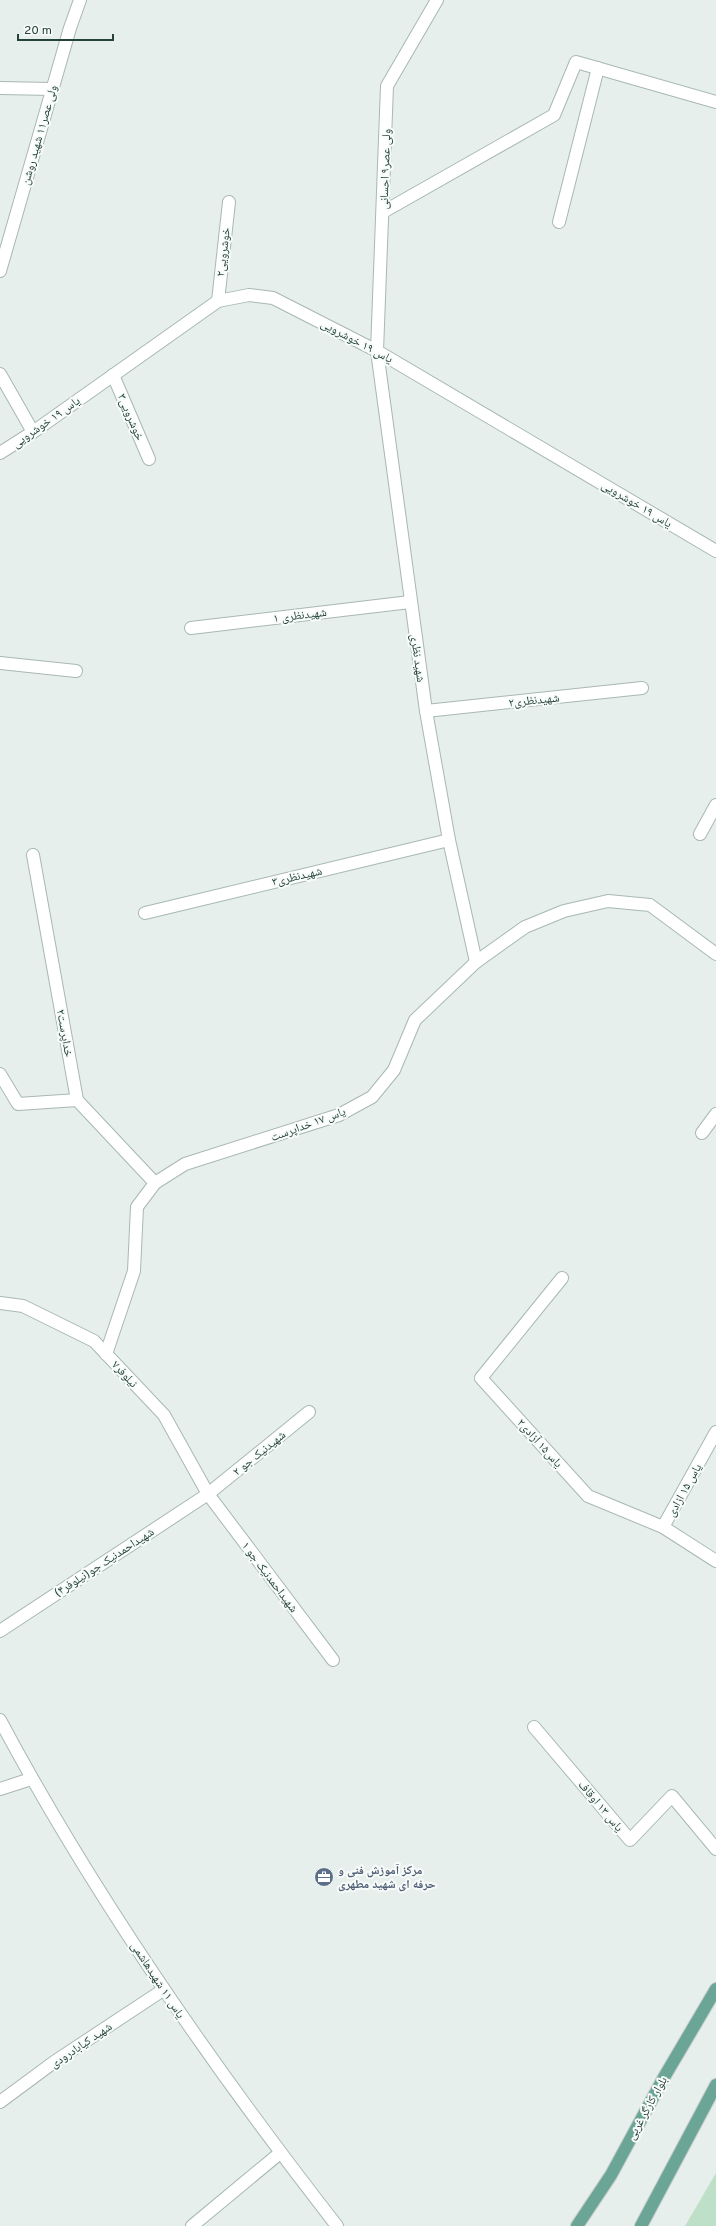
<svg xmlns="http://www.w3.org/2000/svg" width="716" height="2226" font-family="Overpass,'Noto Naskh Arabic',sans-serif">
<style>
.green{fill:#bfe0c8}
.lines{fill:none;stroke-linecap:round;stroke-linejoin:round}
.minor-casing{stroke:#a8b8b2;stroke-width:14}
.major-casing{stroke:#c2cac8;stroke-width:14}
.minor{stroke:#fff;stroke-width:12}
.major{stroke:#6aa596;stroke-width:12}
.labels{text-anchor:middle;stroke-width:4;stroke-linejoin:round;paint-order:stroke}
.street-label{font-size:12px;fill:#24423a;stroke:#f7fbf9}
.service-label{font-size:12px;font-weight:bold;fill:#4e5e75;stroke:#f7fbf9;text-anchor:start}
</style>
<rect width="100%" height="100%" fill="#e6efeb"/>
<polygon class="green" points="716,2173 716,2226 685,2226"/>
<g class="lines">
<g class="minor-casing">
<g id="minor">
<polyline points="437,0 387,86 377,351 426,711 449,840 476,962"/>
<polyline points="0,88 52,89"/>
<polyline points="383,212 554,115 576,62 716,102"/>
<polyline points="559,222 598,68"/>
<polyline points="0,271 70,28 80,0"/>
<polyline points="218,301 229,202"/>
<polyline points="0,374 33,432"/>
<polyline points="113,375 149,459"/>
<polyline points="0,453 33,432 218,301 249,295 273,298 377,351 716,551"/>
<polyline points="191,628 410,602"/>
<polyline points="0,663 76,671"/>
<polyline points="426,711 642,688"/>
<polyline points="700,834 716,805"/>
<polyline points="33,855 77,1100 155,1183"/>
<polyline points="145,913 449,840"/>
<polyline points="0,1074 18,1104 77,1100"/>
<polyline points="702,1133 716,1114"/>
<polyline points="562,1278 481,1378 588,1496 663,1527 716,1561"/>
<polyline points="0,1303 23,1306 94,1341 164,1415 208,1494 333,1660"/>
<polyline points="106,1354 134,1271 137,1207 155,1183 185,1164 339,1115 372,1097 394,1070 415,1020 476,962 525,927 564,911 608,901 650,905 716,954"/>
<polyline points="663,1527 716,1432"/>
<polyline points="0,1631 208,1494 309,1412"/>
<path d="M0,1720C95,1898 213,2067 337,2226"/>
<polyline points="534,1727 630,1840 672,1796 716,1849"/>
<polyline points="0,1789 31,1779"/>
<polyline points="0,2102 54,2062 163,1990"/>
<polyline points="192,2226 280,2153"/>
</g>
</g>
<g class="major-casing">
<g id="major">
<polyline points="577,2226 611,2175 663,2079 716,1989"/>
<polyline points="641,2226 716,2085"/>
</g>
</g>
<use href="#minor" class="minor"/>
<use href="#major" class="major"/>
</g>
<defs>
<g id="office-disc" transform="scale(1)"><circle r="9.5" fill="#5c6f8a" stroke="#f7fbf9"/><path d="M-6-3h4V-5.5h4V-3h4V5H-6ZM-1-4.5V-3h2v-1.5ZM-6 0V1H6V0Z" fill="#fff"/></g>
</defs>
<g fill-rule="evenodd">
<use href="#office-disc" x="324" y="1877"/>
</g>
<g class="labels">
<g class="street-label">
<text transform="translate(39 135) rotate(-74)" y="4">ولی عصر۱۱ شهید روشن</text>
<text transform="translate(385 169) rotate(-88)" y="4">ولی عصر۹ احسانی</text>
<text transform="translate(223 252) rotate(-83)" y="4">خوشرویی۲</text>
<text transform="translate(357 341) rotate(28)" y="4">یاس ۱۹ خوشرویی</text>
<text transform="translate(131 417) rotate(67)" y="4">خوشرویی۳</text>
<text transform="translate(46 422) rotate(-35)" y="4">یاس ۱۹ خوشرویی</text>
<text transform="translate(637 504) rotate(31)" y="4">یاس ۱۹ خوشرویی</text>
<text transform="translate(300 615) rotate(-7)" y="4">شهیدنظری ۱</text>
<text transform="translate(418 658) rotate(82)" y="4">شهید نظری</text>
<text transform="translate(534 700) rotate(-6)" y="4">شهیدنظری۲</text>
<text transform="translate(297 876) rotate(-13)" y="4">شهیدنظری۳</text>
<text transform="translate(65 1033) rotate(80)" y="4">خداپرست۲</text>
<text transform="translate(308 1124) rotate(-20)" y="4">یاس ۱۷ خداپرست</text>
<text transform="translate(125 1374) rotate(47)" y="4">نیلوفر۷</text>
<text transform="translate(540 1443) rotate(48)" y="4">یاس۱۵ آزادی۲</text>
<text transform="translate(259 1453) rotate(-39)" y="4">شهیدنیک جو ۲</text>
<text transform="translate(684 1490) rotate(-61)" y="4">یاس ۱۵ ازادی</text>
<text transform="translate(104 1562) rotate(-33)" y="4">شهیداحمدنیک جو(نیلوفر۴)</text>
<text transform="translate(270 1577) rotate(53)" y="4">شهیداحمدنیک جو ۱</text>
<text transform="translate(601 1806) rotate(50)" y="4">یاس ۱۳ اوقاف</text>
<text transform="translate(158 1980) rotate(57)" y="4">یاس ۱۱ شهیدهاشمی</text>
<text transform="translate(81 2045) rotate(-34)" y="4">شهید کیابادرودی</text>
<text transform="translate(647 2108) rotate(-61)" y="4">بلوار کارگر غربی</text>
</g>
<g class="service-label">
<text x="338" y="1874">مرکز آموزش فنی و<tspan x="338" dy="14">حرفه ای شهید مطهری</tspan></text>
</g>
</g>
<path d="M18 34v6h95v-6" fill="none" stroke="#24423a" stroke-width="2"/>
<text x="24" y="34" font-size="12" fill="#24423a" stroke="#f7fbf9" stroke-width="3" paint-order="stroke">20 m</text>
</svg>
